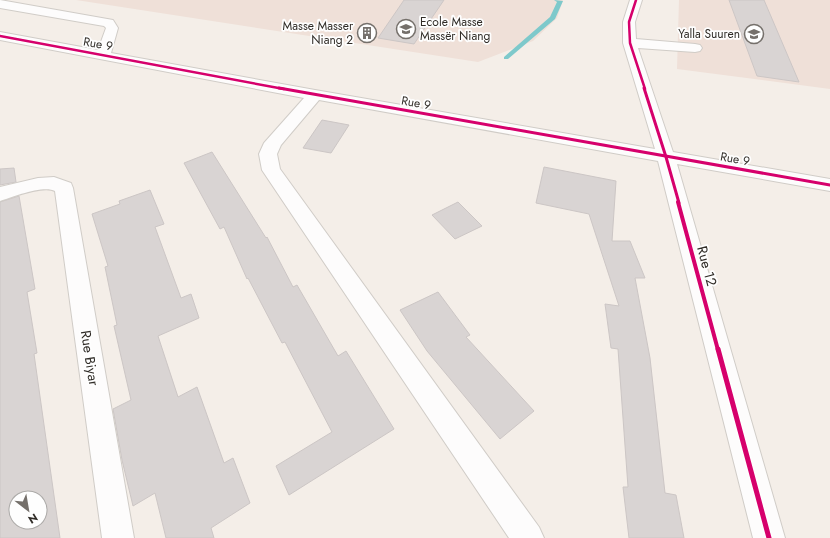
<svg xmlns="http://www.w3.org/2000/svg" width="830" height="538" font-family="Jost,sans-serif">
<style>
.education{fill:#efe0d8}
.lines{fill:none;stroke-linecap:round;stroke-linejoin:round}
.stream{fill:#7ec9cb;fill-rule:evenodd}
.building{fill:#d9d4d3;stroke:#ccc6c5;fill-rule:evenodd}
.minor-casing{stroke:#d0ccc7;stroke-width:2}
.minor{fill:#fdfcfc;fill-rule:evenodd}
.cycleway-far3-casing{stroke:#fefefe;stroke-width:4}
.cycleway-far2-casing{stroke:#fefefe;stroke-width:5}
.cycleway-far1-casing{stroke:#fefefe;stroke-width:6}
.cycleway-casing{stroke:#fefefe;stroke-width:8}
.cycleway-far3{stroke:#d6006c;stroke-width:2.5}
.cycleway-far2{stroke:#d6006c;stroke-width:3}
.cycleway-far1{stroke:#d6006c;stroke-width:4}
.cycleway{stroke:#d6006c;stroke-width:5}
.labels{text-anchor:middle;stroke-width:3.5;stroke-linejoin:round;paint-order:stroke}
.far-poi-label{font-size:12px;fill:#302c27;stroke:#fefefe;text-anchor:end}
.far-street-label{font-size:12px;fill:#302c27;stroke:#fefefe}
.street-label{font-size:14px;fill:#302c27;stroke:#fefefe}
</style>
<rect width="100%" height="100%" fill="#f4eee8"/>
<g class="education">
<polygon points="76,0 563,0 557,18 533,41 478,62"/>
<polygon points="679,0 830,0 830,89 677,69"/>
</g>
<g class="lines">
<polygon class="stream" points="554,0 563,1 555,19 508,59 504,59 504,57 550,17 557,2"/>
</g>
<g class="building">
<polygon points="404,0 444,0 414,44 378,38"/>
<polygon points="729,0 764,0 799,82 757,76"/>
<polygon points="322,120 349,125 331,153 303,148"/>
<polygon points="212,152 266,238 267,237 293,287 297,285 338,356 346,351 394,429 289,495 276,466 332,432 285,342 282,343 248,278 247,279 224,227 220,229 184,163"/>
<polygon points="544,167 616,181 612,241 630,241 645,278 635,278 650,358 665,493 676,495 684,538 629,538 623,487 628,487 618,349 611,348 605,304 619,306 589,214 536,203"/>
<polygon points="14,168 16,182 0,185 0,169"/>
<polygon points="150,190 164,224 155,227 181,298 191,294 199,318 158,336 178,397 197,387 224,463 233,458 250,503 211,528 214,538 166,538 155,493 133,506 122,460 113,409 131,400 114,326 117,325 105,267 108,266 92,214 120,204 119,201"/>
<path d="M19,196L35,289L27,292L37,353L34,354L60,538H0V202ZM16,498H40V522H16Z"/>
<polygon points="458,202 482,226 455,239 432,215"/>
<polygon points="438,292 470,335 466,337 534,411 500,439 427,351 400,310"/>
</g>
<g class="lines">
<g class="minor-casing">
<g id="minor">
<polygon points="0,0 113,20 118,28 111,53 315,90 655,149 623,43 623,22 630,0 642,0 635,22 636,39 695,44 700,45 702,48 700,51 695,52 638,48 673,152 830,179 830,191 677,164 785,538 753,538 658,161 319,100 281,145 277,154 280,169 539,527 544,538 509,538 262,170 259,154 264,143 304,98 0,40 0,32 98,50 106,28 104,26 0,8"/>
<path d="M54,177L71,183L73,188L134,538H102L55,191C43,185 13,197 0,201V187L38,178Z"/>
</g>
</g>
<use href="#minor" class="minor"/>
<g class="cycleway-far3-casing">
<g id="cycleway-far3">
<polyline points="636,0 629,22 630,43 645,89"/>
<polyline points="0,36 284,89"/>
</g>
</g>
<g class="cycleway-far2-casing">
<g id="cycleway-far2">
<polyline points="279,88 830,185"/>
<polyline points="644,88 666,157 679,203"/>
</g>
</g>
<g class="cycleway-far1-casing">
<polyline id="cycleway-far1" points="678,202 718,350"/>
</g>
<g class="cycleway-casing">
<polyline id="cycleway" points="718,349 769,538"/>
</g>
<use href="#cycleway-far3" class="cycleway-far3"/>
<use href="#cycleway-far2" class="cycleway-far2"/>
<use href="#cycleway-far1" class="cycleway-far1"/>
<use href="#cycleway" class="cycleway"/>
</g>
<defs>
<g id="school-ring" transform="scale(1)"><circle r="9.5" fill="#fefefe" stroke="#75706b" stroke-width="1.5"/><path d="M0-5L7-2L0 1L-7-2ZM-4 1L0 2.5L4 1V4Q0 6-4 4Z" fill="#75706b"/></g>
<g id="building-ring" transform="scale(1)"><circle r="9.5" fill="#fefefe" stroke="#75706b" stroke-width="1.5"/><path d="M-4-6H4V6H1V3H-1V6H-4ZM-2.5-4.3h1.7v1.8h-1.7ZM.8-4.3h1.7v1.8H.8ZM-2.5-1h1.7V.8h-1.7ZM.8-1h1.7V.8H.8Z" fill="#75706b"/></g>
</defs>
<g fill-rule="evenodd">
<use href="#school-ring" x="406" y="29"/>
<use href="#building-ring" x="367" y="33"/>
<use href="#school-ring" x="754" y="34"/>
</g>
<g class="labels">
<g class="far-poi-label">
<text x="420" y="26" text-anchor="start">Ecole Masse<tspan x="420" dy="14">Massër Niang</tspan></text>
<text x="353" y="30">Masse Masser<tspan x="353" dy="14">Niang 2</tspan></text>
<text x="740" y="38">Yalla Suuren</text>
</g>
<g class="far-street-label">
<text transform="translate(98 44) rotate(10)" y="4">Rue 9</text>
<text transform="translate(416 103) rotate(10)" y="4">Rue 9</text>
<text transform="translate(735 159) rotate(10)" y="4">Rue 9</text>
</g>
<g class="street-label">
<text transform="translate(707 266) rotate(75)" y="5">Rue 12</text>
<text transform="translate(90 358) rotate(81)" y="5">Rue Biyar</text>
</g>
</g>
<g transform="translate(28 510) rotate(149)"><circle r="19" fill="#fefefe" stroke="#acaaa8"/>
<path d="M0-3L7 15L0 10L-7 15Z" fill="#75706b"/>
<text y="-6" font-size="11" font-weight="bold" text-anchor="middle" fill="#302c27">N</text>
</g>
</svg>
